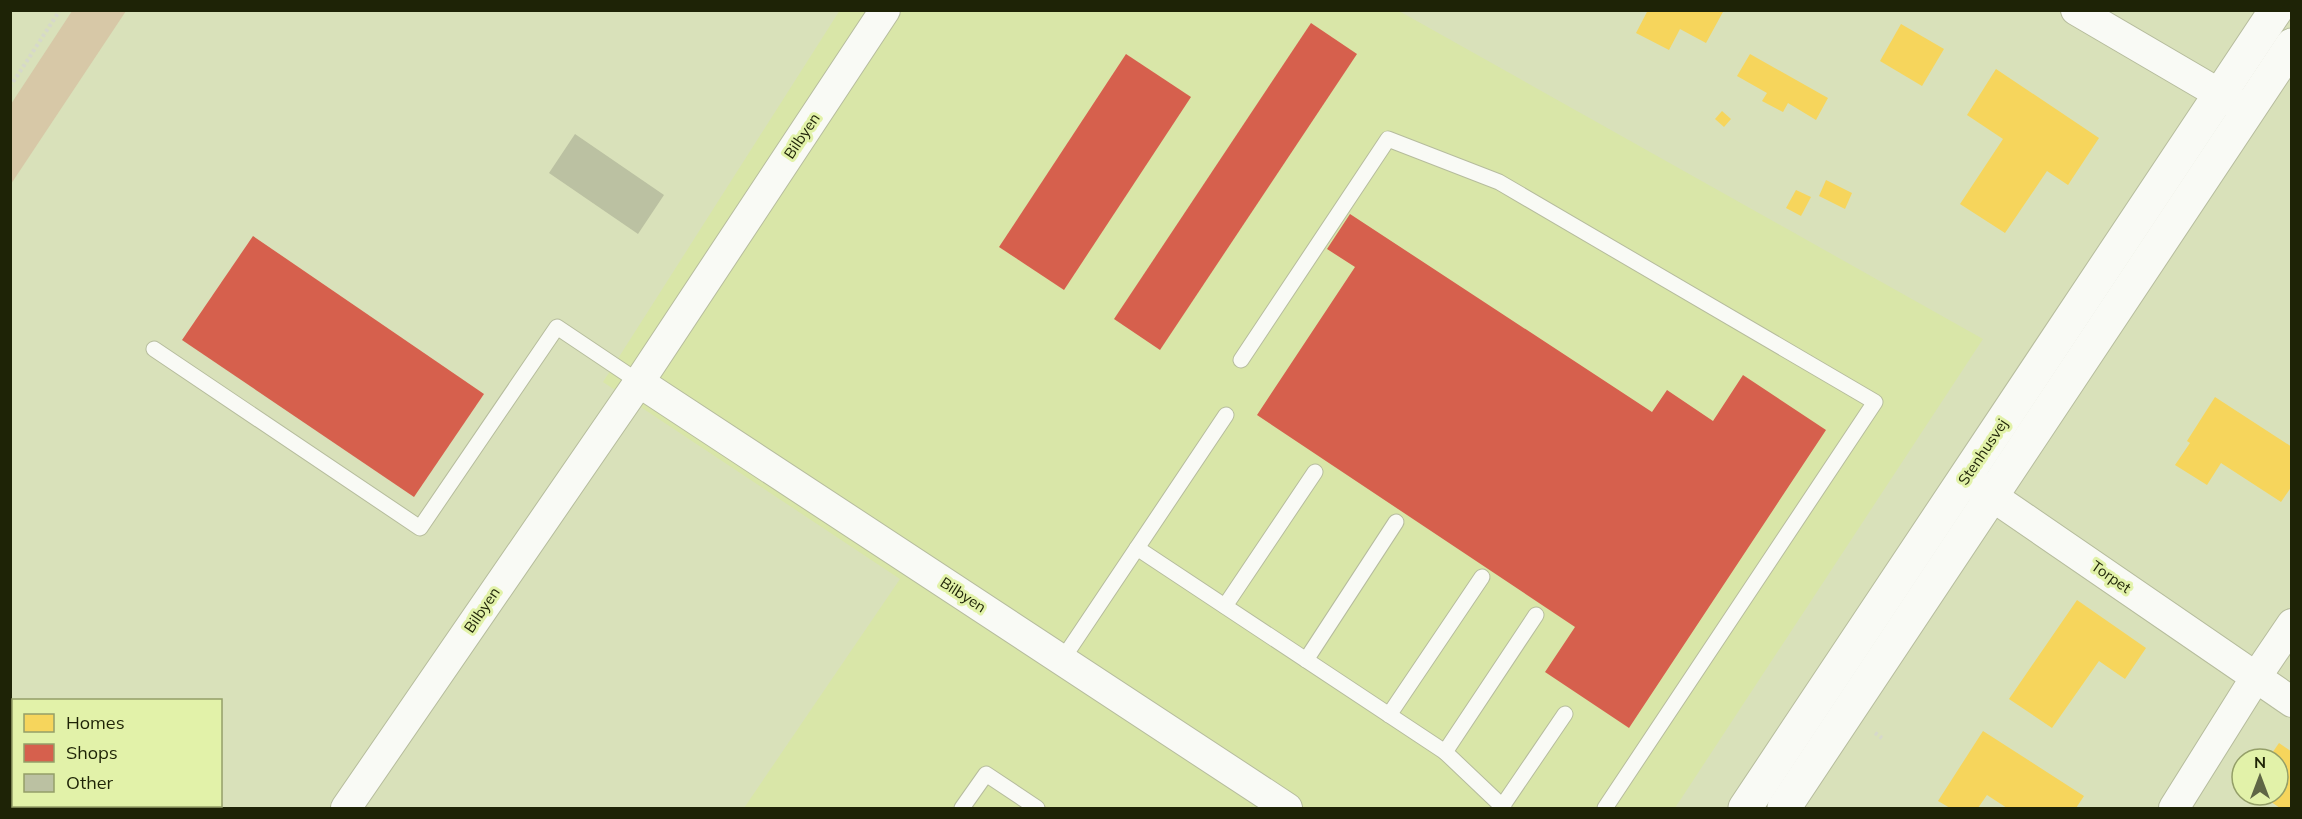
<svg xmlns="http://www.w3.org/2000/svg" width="2302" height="819" font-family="Mulish,sans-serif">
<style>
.built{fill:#d9e6a8}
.green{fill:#d7c8a7}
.homes{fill:#f6d55c}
.shops{fill:#d6604d}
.building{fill:#bbc1a2}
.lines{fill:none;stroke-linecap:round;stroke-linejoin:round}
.lane-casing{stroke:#b6bc9d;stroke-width:17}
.street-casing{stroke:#b6bc9d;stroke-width:32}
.secondary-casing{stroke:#b6bc9d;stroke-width:35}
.path{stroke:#d6d8cb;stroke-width:4;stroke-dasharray:3 3;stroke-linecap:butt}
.lane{stroke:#f9faf5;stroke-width:15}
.street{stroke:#f9faf5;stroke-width:30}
.secondary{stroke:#f9faf5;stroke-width:33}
.labels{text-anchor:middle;stroke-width:6;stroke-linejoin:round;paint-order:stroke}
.street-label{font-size:15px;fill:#1e2306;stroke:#e2f2a9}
</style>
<rect width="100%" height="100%" fill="#d9e1ba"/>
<polygon class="built" points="840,10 1399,11 1983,339 1675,808 744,808 900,579 603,382"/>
<polygon class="green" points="72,11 126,11 11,184 11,104"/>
<g class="homes">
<polygon points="1648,10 1724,10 1706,43 1680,29 1669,50 1636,33"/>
<polygon points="1901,24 1944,49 1922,86 1880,61"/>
<polygon points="1750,54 1828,98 1816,120 1788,103 1783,112 1762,101 1767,93 1737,76"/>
<polygon points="1996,69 2099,138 2068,185 2047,171 2005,233 1960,204 2003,139 1967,115"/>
<polygon points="1722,111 1731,119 1724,127 1715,119"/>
<polygon points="1826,180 1852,193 1845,209 1819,196"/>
<polygon points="1796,190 1811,197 1801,216 1786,208"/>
<polygon points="2215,397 2292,447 2292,486 2281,502 2221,463 2207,485 2175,465 2190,443 2187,441"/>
<polygon points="2077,600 2146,648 2125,679 2099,661 2052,728 2009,699"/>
<polygon points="1983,731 2084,796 2076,808 2007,808 1987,795 1978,808 1950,808 1938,801"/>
<polygon points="2279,743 2292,752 2292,808 2280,808 2261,795 2278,795 2278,759 2268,759"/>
</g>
<g class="shops">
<polygon points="1311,23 1357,54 1160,350 1114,319"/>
<polygon points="1126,54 1191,97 1064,290 999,247"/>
<polygon points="1350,214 1652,412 1667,390 1713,421 1743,375 1826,430 1629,728 1545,672 1575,627 1257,415 1355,267 1327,249"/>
<polygon points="253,236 484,394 414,497 182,340"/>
</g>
<g class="building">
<polygon points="575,134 664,195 638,234 549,173"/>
<polygon points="10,719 14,721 14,751 10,749"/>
</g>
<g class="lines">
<g class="lane-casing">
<g id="lane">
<polyline points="154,349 420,528 557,327 639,382"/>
<polyline points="1241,360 1388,139 1499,182 1875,402 1605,808"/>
<polyline points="1137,548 1445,752 1536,615"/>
<polyline points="1225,606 1315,472"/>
<polyline points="1062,660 1226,415"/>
<polyline points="1306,660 1396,522"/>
<polyline points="1389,715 1482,577"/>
<polyline points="1445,752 1504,808"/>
<polyline points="10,805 16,808"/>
<polyline points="962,808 986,774 1037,808"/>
<polyline points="1501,808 1565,714"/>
</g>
</g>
<g class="street-casing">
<g id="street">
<polyline points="2076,10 2240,106"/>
<polyline points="639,382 885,10"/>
<polyline points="1973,483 2292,702"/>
<polyline points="346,808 639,382 1287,808"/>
<polyline points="2174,808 2256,677 2292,624"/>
</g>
</g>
<g class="secondary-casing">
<g id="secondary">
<polyline points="1745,808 2276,10"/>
<polyline points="1784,808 2292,45"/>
</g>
</g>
<g class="path">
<polyline points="10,87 60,10"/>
<polyline points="1875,733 1882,738"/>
</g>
<use href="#lane" class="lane"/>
<use href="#street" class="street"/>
<use href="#secondary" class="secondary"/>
</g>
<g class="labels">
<g class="street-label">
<text transform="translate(802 136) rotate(-56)" y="5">Bilbyen</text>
<text transform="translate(1983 452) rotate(-56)" y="5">Stenhusvej</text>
<text transform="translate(2111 577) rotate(35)" y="5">Torpet</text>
<text transform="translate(963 595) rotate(33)" y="5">Bilbyen</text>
<text transform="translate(482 610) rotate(-56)" y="5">Bilbyen</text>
</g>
</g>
<rect width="2302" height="819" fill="none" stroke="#1e2306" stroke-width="24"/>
<rect x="12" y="699" width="210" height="108" fill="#e2f2a9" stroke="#949f68" stroke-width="1.5"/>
<rect x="24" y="714" width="30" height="18" fill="#f6d55c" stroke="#949f68" stroke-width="1.5"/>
<text x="66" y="729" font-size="18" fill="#1e2306">Homes</text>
<rect x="24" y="744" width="30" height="18" fill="#d6604d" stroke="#949f68" stroke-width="1.5"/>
<text x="66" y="759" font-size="18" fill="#1e2306">Shops</text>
<rect x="24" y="774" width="30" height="18" fill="#bbc1a2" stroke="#949f68" stroke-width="1.5"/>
<text x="66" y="789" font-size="18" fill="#1e2306">Other</text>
<g transform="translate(2260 777)"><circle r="28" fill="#e2f2a9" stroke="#949f68" stroke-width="1.5"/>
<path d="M0-4.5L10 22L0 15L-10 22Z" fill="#5f6645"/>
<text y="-9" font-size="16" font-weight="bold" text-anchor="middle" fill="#1e2306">N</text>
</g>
</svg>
